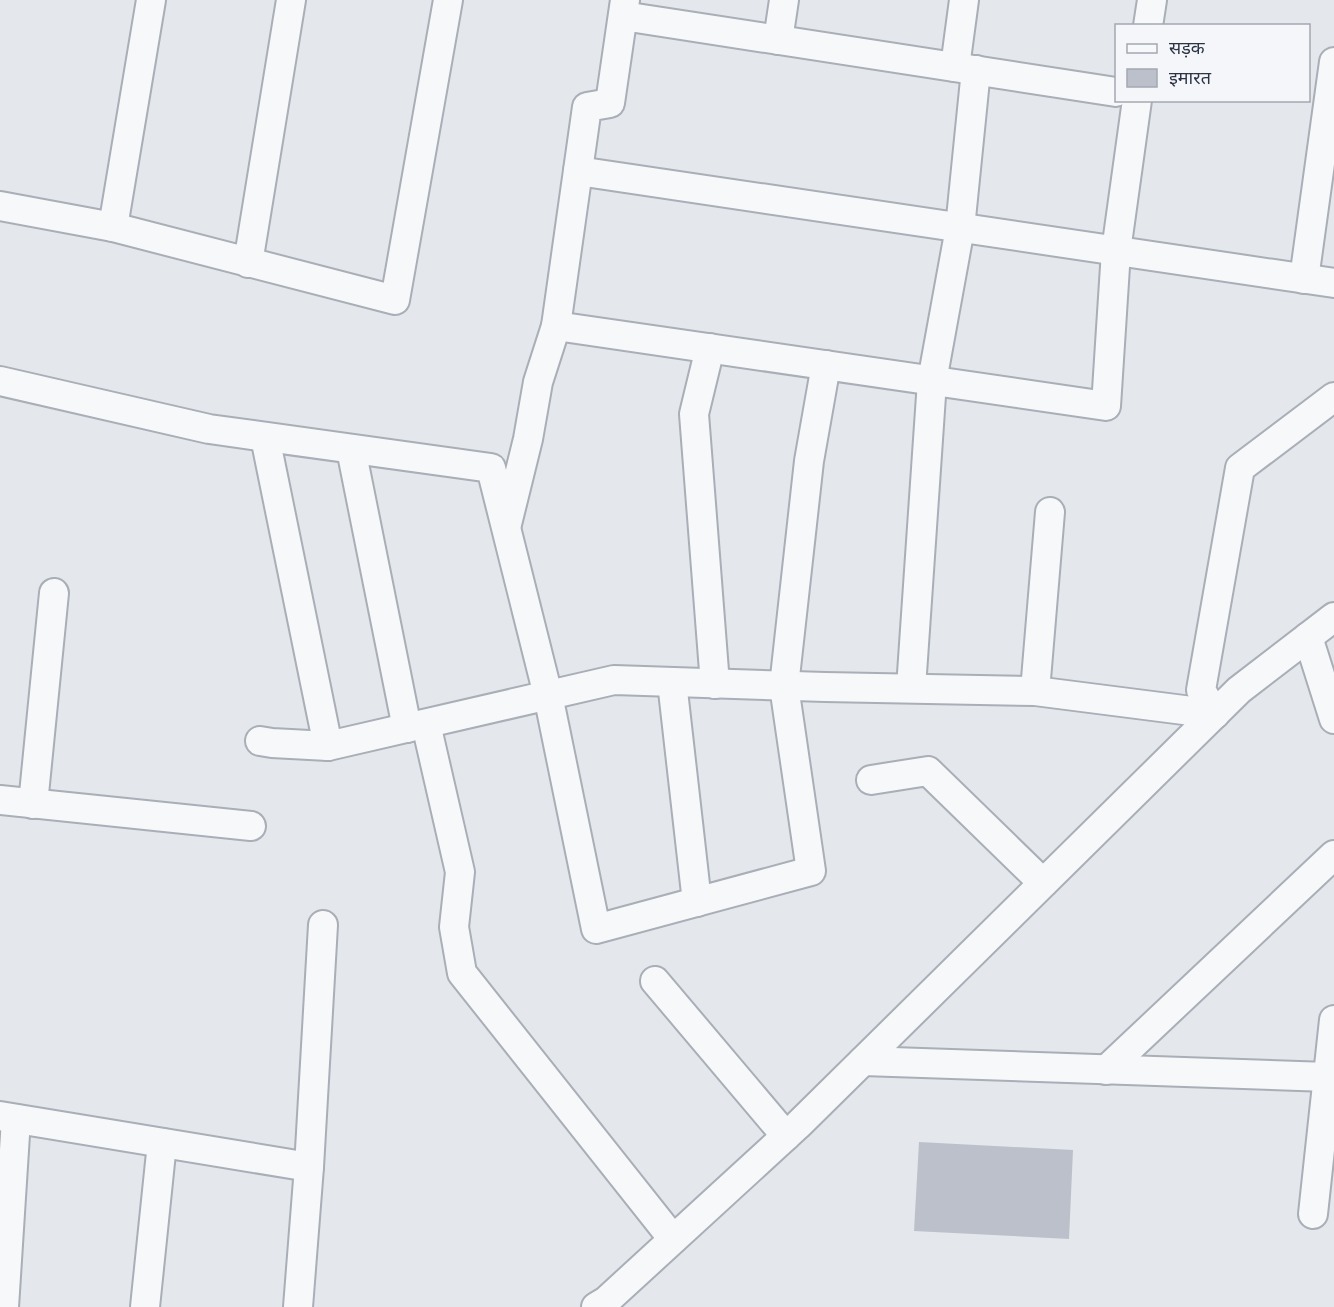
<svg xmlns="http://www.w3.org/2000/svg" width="1334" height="1307" font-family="'Asap Condensed','Noto Sans Devanagari',sans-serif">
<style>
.building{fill:#bbc0ca}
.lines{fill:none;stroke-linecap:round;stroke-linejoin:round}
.minor-casing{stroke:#a9aeb7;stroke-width:32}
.minor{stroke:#f7f8fa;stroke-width:28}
</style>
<rect width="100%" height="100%" fill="#e4e7ec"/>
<polygon class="building" points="919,1142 1073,1150 1069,1239 914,1231"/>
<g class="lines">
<g class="minor-casing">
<g id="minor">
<polyline points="623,16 1116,92"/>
<polyline points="1148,26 1152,0"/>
<polyline points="778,40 784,0"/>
<polyline points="955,67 964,0"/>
<polyline points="578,171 1334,283"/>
<polyline points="0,206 113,227 395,300 448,0"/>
<polyline points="113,227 151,0"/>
<polyline points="248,263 291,0"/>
<polyline points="1304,279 1334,62"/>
<polyline points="556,326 1106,406 1116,251 1137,100"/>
<polyline points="710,348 694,414 715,684"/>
<polyline points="0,381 209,429 491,468 548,695 596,929 811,871 784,686 809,461 826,365"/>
<polyline points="265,437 328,746"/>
<polyline points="351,449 407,728"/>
<polyline points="507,524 528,439 538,382 556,326 587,107 610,103 625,0"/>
<polyline points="1308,637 1334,719"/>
<polyline points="672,682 697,902"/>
<polyline points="911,688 932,381 960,228 976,70"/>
<polyline points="1035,691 1050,512"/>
<polyline points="1215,714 1201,690 1240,468 1334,397"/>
<polyline points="426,724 460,872 454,927 462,973 673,1239"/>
<polyline points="260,741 272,743 328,746 614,680 825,687 1035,691 1215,714"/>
<polyline points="871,780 928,771 1043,883"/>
<polyline points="0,800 251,826"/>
<polyline points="33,804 54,593"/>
<polyline points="655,981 786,1136"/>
<polyline points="863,1061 1328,1077"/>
<polyline points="1106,1070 1334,855"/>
<polyline points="0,1116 309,1167"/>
<polyline points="1313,1214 1334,1020"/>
<polyline points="4,1307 16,1119"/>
<polyline points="145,1307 162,1143"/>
<polyline points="298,1307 309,1167 323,925"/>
<polyline points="596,1307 606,1301 798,1125 1239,690 1334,617"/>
</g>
</g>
<use href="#minor" class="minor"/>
</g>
<rect x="1115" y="24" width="195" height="78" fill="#f4f6f9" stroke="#a4a8b1" stroke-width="1.5"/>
<rect x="1127" y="44" width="30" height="9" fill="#f7f8fa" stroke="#a4a8b1" stroke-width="1.5"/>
<text x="1169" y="54" font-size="18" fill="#2b3445">सड़क</text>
<rect x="1127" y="69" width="30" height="18" fill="#bbc0ca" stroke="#a4a8b1" stroke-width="1.5"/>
<text x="1169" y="84" font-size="18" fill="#2b3445">इमारत</text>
</svg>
